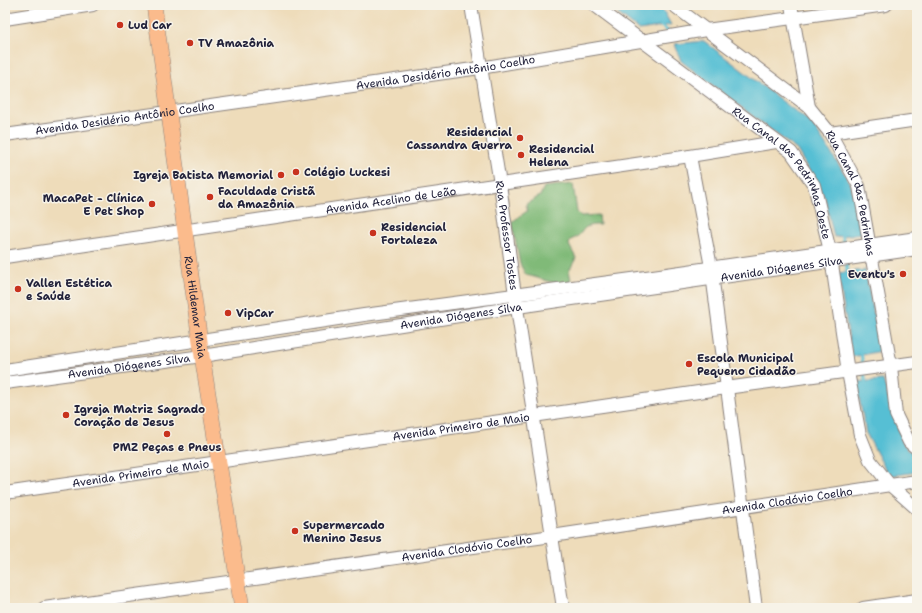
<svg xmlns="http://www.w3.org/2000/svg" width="922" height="613" font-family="'Shantell Sans',sans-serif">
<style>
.forest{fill:#80ba78;stroke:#516e5a}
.water{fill:#57bfd4;stroke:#3c7088}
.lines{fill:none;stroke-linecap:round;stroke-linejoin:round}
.stream{stroke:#57bfd4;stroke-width:3}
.minor-casing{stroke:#887f7a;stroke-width:14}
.major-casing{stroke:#887f7a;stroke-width:16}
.minor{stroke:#fff;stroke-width:12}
.major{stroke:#fbbb8c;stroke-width:15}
.poi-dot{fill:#c8321e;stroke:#f7f3e8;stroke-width:1.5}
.labels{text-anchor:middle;stroke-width:3;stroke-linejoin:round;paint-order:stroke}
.poi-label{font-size:11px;font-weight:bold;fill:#22223b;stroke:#f7f3e8;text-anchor:start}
.street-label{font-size:11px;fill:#22223b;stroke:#f7f3e8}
</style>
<rect width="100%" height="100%" fill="#f7f3e8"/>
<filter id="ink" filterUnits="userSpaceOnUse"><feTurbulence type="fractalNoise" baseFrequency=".025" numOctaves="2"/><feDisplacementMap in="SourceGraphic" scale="8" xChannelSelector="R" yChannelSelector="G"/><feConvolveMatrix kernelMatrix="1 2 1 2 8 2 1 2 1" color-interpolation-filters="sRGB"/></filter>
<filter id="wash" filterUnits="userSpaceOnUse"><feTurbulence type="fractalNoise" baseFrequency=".012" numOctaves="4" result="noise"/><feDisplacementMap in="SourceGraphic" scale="16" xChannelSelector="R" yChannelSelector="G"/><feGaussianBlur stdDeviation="0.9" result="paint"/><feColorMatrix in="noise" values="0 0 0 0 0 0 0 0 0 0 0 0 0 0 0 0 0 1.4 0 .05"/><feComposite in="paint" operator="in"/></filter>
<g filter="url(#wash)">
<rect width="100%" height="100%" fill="#eedcba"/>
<path class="forest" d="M573,184L577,212L581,216L599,215L600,225C577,224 587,235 570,240L569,245L576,258L569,271L571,280L567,285C552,284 541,278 526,275L520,264L512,222L527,211L526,204L540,196L544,187Z"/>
<g class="water">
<polygon points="607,5 657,5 663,10 671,25 639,30"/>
<polygon points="704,41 812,124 850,182 864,233 834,237 825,198 797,150 681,61 675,44"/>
<polygon points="865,270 881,351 852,357 838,273"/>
<polygon points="883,380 903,444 917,457 917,472 889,476 866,433 856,382"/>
</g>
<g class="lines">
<g class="stream">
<polyline points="660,25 670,33"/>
<polyline points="842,233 844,245"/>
<polyline points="846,263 848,275"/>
<polyline points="861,352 863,366"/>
<polyline points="864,371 866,386"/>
</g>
</g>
</g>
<g filter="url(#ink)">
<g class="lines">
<g class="minor-casing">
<g id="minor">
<path id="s1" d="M471,5L500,184L515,295L563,608"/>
<path id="s2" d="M594,5L791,152L814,185L830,251L848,372L860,435L870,460L890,485L917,509"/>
<path id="s3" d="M673,5L809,107L830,133L859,186L891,366L896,415L909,442L917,449"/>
<polyline points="791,5 809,107"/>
<polyline points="5,19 93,5"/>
<polyline points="830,133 917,120"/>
<path id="s4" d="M5,135L480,68L706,30L886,5"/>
<polyline points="690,156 711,267 756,608"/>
<path id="s5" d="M5,257L690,156L776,142"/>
<polyline points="5,370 364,315 632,279 917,238"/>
<path id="s6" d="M5,383L202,356L517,307L917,249"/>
<path id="s7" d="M5,493L726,388L917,362"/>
<path id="s8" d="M44,608L552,536L917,481"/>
<polyline points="863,608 917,600"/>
</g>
</g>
<g class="major-casing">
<g id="major">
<path id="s9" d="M154,5L202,356L242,608"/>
</g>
</g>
<use href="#minor" class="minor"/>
<use href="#major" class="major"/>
</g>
</g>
<g class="poi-dot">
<circle cx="120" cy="25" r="4"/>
<circle cx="190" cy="43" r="4"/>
<circle cx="520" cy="138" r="4"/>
<circle cx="521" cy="155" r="4"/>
<circle cx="296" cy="172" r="4"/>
<circle cx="281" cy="175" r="4"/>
<circle cx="210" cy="197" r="4"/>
<circle cx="152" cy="204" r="4"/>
<circle cx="373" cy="233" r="4"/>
<circle cx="903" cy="274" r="4"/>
<circle cx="18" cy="289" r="4"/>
<circle cx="228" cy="313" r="4"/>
<circle cx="689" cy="364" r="4"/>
<circle cx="66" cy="415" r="4"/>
<circle cx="167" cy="434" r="4"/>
<circle cx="295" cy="531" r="4"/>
</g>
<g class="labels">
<g class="poi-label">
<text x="128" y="29">Lud Car</text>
<text x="198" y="47">TV Amazônia</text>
<text x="512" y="136" text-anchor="end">Residencial<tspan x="512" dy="13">Cassandra Guerra</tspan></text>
<text x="529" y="153">Residencial<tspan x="529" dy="13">Helena</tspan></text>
<text x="304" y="176">Colégio Luckesi</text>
<text x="273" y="179" text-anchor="end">Igreja Batista Memorial</text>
<text x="218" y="195">Faculdade Cristã<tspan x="218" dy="13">da Amazônia</tspan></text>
<text x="144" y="202" text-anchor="end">MacaPet - Clínica<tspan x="144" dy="13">E Pet Shop</tspan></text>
<text x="381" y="231">Residencial<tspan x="381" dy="13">Fortaleza</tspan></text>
<text x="895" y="278" text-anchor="end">Eventu's</text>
<text x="26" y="287">Vallen Estética<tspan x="26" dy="13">e Saúde</tspan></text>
<text x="236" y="317">VipCar</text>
<text x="697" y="362">Escola Municipal<tspan x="697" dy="13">Pequeno Cidadão</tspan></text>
<text x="74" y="413">Igreja Matriz Sagrado<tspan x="74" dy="13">Coração de Jesus</tspan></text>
<text x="167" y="451" text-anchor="middle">PMZ Peças e Pneus</text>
<text x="303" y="529">Supermercado<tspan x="303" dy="13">Menino Jesus</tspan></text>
</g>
<g class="street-label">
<text dy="4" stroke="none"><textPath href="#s4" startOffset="445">Avenida Desidério Antônio Coelho</textPath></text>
<text dy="4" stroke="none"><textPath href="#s4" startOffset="121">Avenida Desidério Antônio Coelho</textPath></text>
<text dy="4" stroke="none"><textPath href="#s2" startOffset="258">Rua Canal das Pedrinhas Oeste</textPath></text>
<text dy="4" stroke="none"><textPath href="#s3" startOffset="268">Rua Canal das Pedrinhas</textPath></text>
<text dy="4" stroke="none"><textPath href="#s5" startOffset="390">Avenida Acelino de Leão</textPath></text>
<text dy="4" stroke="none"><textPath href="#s1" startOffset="233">Rua Professor Tostes</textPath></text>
<text dy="4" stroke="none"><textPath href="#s6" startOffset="785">Avenida Diógenes Silva</textPath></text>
<text dy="4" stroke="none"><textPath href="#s9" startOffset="305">Rua Hildemar Maia</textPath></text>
<text dy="4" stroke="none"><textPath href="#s6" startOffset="461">Avenida Diógenes Silva</textPath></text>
<text dy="4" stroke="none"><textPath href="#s6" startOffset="125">Avenida Diógenes Silva</textPath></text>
<text dy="4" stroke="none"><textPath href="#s7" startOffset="461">Avenida Primeiro de Maio</textPath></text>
<text dy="4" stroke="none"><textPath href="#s7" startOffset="137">Avenida Primeiro de Maio</textPath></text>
<text dy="4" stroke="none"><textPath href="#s8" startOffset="751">Avenida Clodóvio Coelho</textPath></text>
<text dy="4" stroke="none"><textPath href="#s8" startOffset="427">Avenida Clodóvio Coelho</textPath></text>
</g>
</g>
<rect width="922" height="613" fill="none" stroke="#f7f3e8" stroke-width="20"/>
</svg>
